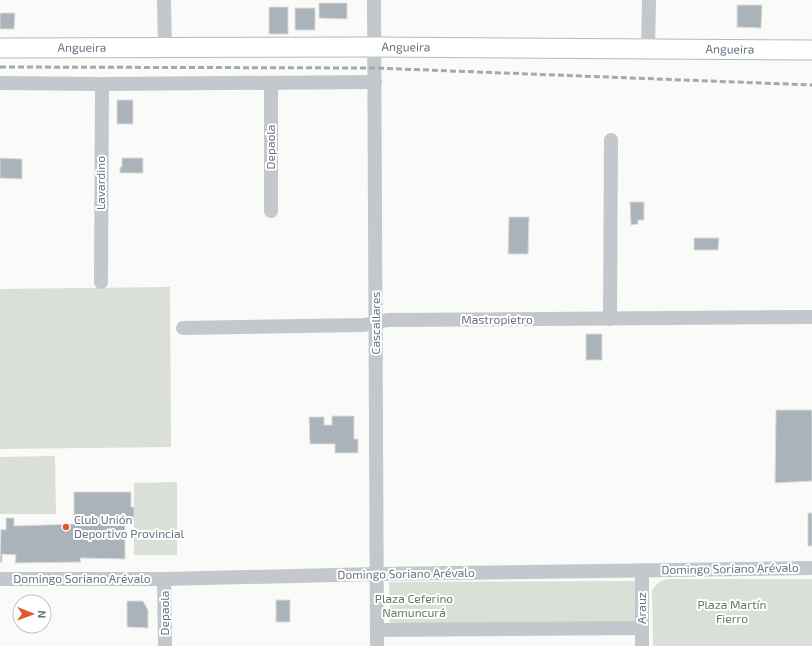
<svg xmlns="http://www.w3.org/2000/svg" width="812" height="646" font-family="'Exo 2',sans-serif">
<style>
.green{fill:#dadfd7}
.building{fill:#aab3b9;stroke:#dcdcda}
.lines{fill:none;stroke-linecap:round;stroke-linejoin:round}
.secondary-casing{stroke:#b3babf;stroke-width:21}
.street{stroke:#c3c8cc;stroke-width:14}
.secondary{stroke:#fff;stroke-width:19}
.rail{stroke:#a2aab0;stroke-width:3;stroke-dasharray:6 3;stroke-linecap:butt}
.poi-dot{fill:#e4572e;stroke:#fff;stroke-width:1.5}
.labels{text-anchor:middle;stroke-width:4;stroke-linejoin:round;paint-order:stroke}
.street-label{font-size:12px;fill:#657683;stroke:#fff}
.poi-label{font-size:12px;fill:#657683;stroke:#fff;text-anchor:start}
.park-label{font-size:12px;fill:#687a64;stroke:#fff}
</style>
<rect width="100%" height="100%" fill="#fafaf8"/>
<g class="green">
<polygon points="170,287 171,447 0,449 0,289"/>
<polygon points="55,456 56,514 0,514 0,457"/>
<polygon points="177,482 177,555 134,555 134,483"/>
<path d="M667,579H812V646H653L652,591C656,584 659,581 667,579Z"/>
<polygon points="635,581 635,626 390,630 389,582"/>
</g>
<g class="building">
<polygon points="319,3 347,3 347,19 319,18"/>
<polygon points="737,5 762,5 761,28 737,27"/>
<rect x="269" y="7" width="19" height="27"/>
<rect x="295" y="8" width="20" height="22"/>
<polygon points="0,13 15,13 14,29 0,29"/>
<rect x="117" y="100" width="16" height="24"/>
<polygon points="0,158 22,159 22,179 0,178"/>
<polygon points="122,158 143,158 143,173 120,173 120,167 122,167"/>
<polygon points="630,202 644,202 644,220 638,220 638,224 631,225"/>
<polygon points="509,217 529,217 528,254 508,254"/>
<polygon points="694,238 719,238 718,250 694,250"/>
<rect x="586" y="334" width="16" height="26"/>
<polygon points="776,410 812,410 812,481 775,483"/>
<polygon points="332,416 354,416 354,439 358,439 358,453 335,453 335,444 310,444 309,417 324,417 324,425 332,425"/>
<polygon points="74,492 131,492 131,507 134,507 134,520 125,520 125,559 80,558 81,562 15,563 16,555 2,554 2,562 0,562 1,529 6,530 6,518 14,518 14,526 74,524"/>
<rect x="808" y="513" width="4" height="33"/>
<rect x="276" y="600" width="14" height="22"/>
<polygon points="127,601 143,601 148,610 148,628 127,627"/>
</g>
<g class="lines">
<g class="secondary-casing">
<g id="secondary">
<path id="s1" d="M0,48L374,47L812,50"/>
</g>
</g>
<g class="street">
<polyline points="164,0 165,48"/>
<polyline points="374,0 377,646"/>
<polyline points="648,49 649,0"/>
<polyline points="0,83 102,84 375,82"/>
<polyline points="271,211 271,83"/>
<polyline points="101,282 102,84"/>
<polyline points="610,319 611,140"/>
<polyline points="183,328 364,325 388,320 812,317"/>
<polyline points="642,570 642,646"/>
<polyline points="0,579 164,579 376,574 812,568"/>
<polyline points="164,579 165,646"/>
<polyline points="377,630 642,628"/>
</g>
<use href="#secondary" class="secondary"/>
<polyline class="rail" points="0,67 375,68 812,85"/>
</g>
<circle class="poi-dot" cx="66" cy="527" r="4"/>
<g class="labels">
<g class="street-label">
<text dy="4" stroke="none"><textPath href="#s1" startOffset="406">Angueira</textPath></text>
<text dy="4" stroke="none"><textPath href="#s1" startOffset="82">Angueira</textPath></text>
<text dy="4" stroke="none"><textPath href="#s1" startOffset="730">Angueira</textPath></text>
<text transform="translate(271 147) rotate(-90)" y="4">Depaola</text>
<text transform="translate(101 183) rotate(-90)" y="4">Lavardino</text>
<text x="497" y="324">Mastropietro</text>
<text transform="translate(376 323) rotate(-90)" y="4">Cascallares</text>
<text transform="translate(730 569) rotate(-1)" y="4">Domingo Soriano Arévalo</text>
<text transform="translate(406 574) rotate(-1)" y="4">Domingo Soriano Arévalo</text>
<text x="82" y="583">Domingo Soriano Arévalo</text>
<text transform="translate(642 608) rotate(-90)" y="4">Arauz</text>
<text transform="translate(165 613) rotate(-90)" y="4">Depaola</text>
</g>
<g class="poi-label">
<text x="74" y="524">Club Unión<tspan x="74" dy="14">Deportivo Provincial</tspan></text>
</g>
<g class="park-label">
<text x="414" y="603">Plaza Ceferino<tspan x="414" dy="14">Namuncurá</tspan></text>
<text x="732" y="609">Plaza Martín<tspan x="732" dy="14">Fierro</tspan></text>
</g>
</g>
<g transform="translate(32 614) rotate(91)"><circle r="19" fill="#ffffff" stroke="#c1c8cd"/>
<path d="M0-3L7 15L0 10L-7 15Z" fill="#e4572e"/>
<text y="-6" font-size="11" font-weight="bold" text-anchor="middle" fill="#657683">N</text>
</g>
</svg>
